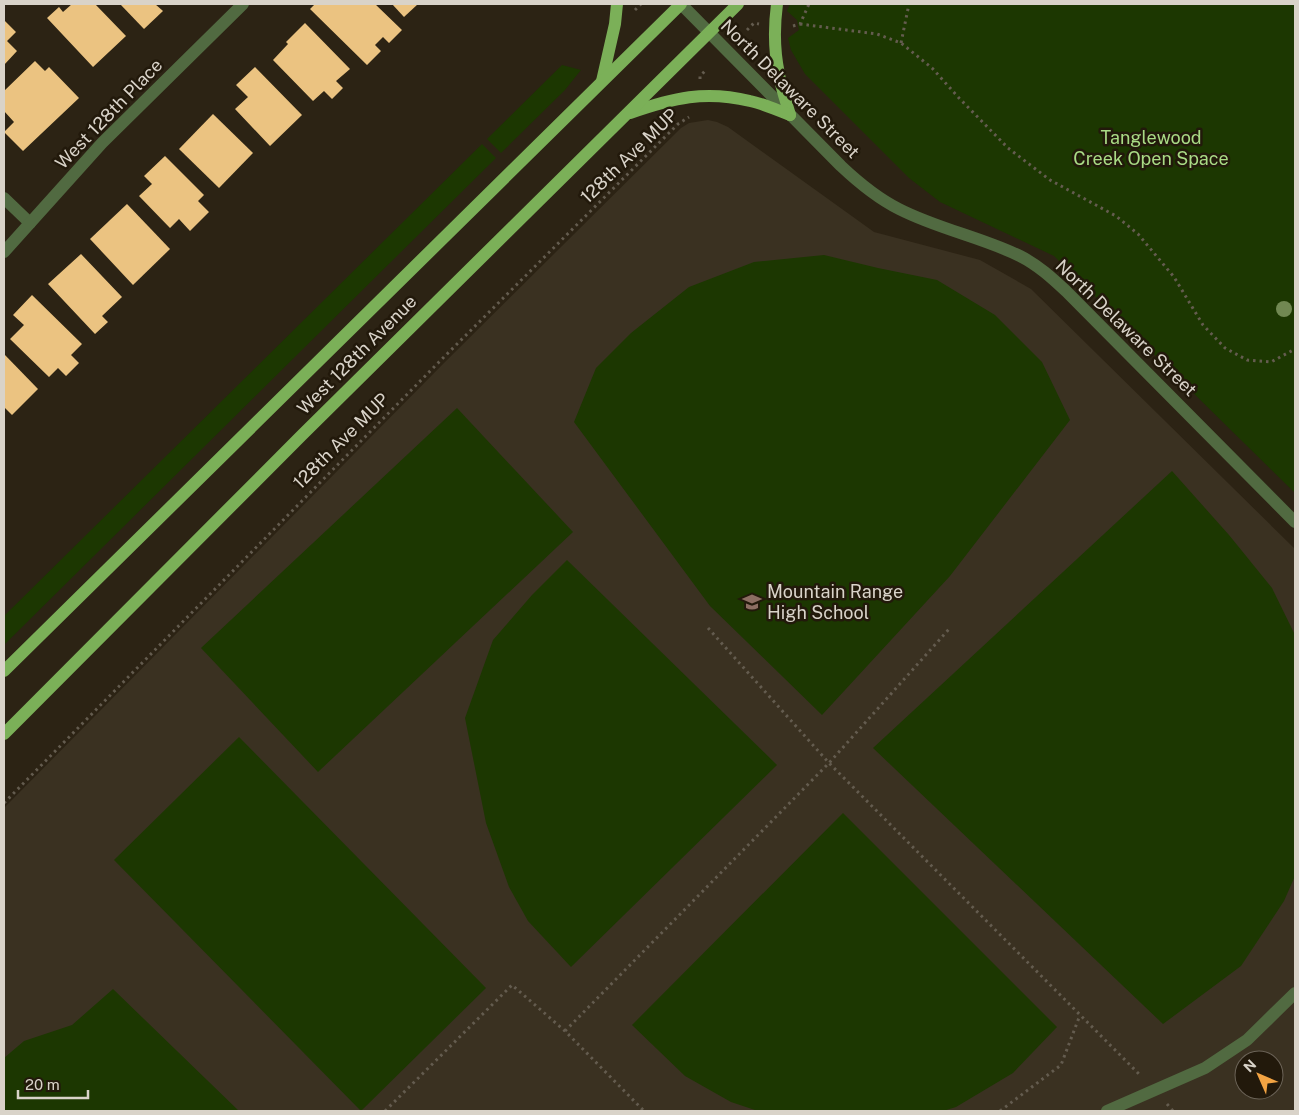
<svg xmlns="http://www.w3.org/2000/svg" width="1299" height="1115" font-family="'Public Sans',sans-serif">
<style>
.education{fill:#3a3121;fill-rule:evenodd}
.green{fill:#1c3701}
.building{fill:#ebc381}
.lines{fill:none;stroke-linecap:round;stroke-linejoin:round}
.path{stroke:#645c4f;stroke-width:3;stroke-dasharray:2.5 4;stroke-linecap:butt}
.minor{stroke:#516a41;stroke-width:12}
.major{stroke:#7bb058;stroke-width:12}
.tree{fill:#718852}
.labels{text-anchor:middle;stroke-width:5;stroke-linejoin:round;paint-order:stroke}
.street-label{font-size:18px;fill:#d9d3c9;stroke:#22190b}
.park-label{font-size:18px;fill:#a9db85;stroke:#22190b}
.poi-label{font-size:18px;fill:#d9d3c9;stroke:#22190b;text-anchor:start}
</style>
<rect width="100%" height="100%" fill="#2c2314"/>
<path class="education" d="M708,120L717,122L728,127L874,232L980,260L1031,289L1295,549V1111H4V808L442,365L681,128L689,123ZM1244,1060H1274V1090H1244Z"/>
<g class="green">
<polygon points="790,4 1295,4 1295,493 1054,256 940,202 909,178 805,74 791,50 788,38 799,30 797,20 787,11"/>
<polygon points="562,65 581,70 565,90 501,153 487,139"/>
<polygon points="482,144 496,158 4,645 4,616"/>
<polygon points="824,255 878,268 937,280 995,315 1042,362 1070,420 950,576 822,715 710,606 574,422 596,368 631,333 689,287 754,262"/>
<polygon points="457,408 573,532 318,772 201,648"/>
<polygon points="1172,471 1229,535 1272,588 1295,635 1295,876 1284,901 1241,966 1163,1024 873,748"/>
<polygon points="567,560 777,765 571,967 528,921 509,887 486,823 465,718 493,640 532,595"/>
<polygon points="239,737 486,988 361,1111 114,860"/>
<polygon points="843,813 1057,1027 1013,1073 956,1107 943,1111 758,1111 731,1102 685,1076 632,1025"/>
<polygon points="113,989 239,1111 4,1111 4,1058 24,1041 72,1025"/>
</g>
<g class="building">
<polygon points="72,4 95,4 126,36 93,67 47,18 59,7 63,12"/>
<polygon points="120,4 155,4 163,11 144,29"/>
<polygon points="315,4 375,4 402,30 389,43 383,37 375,45 381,51 367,65 310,9"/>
<polygon points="392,4 418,4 404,17"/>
<polygon points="4,20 16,32 7,41 17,51 4,65"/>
<polygon points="305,23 350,69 336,81 343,88 332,99 324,91 313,101 273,60 288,44 286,42"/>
<polygon points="35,61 45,71 49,67 79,98 23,151 4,132 14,122 4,111 4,91"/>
<polygon points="255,67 302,115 270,146 235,109 248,97 236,85"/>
<polygon points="213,114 253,153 219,188 179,149"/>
<polygon points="165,156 204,195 198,201 209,212 190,231 179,219 170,228 139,196 152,184 144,176"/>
<polygon points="127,204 170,249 133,285 90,239"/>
<polygon points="81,254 122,297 102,316 108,322 95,334 48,284"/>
<polygon points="32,295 82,344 71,355 79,363 66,376 58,368 49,377 10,339 24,325 13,315"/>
<polygon points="4,354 38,389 12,415 4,407"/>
</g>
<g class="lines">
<g class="path">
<polyline points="635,10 641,4"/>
<polyline points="800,24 877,34 901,43 932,68 959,98 1008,148 1050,180 1116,216 1138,234 1174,277 1203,325 1225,348 1247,360 1271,362 1295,349"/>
<polyline points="793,26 800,24 809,4"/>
<polyline points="747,30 754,23 759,24"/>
<polyline points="901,43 909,4"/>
<polyline points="700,79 700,76 707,69"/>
<polyline points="708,628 829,763 1141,1076"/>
<polyline points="4,803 439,362 678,124 689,117"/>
<polyline points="565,1031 829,763 950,628"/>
<polyline points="1167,1104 1173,1111"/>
<polyline points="385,1111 512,985 565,1031 644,1111"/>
<polyline points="1000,1111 1061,1065 1080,1015"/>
</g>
<g class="minor">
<path d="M681,4L841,166C859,183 877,198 899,209C938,229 981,237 1020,256C1038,265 1052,278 1066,291L1295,522"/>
<polyline points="4,198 30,223"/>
<polyline points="4,252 102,143 243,4"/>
<polyline points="1107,1111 1205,1068 1247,1040 1295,993"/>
</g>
<g class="major">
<path d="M777,4C774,27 774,51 779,74C781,88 786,101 790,115"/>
<polyline points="602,81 615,24 617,4"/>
<path d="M630,113C673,98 705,90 750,101C764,104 777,110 790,115"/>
<polyline points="4,671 681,4"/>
<polyline points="4,734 302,435 738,4"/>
</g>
</g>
<circle class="tree" cx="1284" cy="309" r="8"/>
<defs>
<g id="school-bare" transform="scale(1.5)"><path d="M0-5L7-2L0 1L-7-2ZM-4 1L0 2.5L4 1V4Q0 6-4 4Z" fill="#8d6e63" stroke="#22190b" stroke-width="2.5" paint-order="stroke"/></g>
</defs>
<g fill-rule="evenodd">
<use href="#school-bare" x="752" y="602"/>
</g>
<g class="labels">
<g class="street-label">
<text transform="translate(790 89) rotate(45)" y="6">North Delaware Street</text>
<text transform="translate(109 114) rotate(-46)" y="6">West 128th Place</text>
<text transform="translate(629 156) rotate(-44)" y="6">128th Ave MUP</text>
<text transform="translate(1126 328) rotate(44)" y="6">North Delaware Street</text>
<text transform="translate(357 355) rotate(-45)" y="6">West 128th Avenue</text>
<text transform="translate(341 441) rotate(-45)" y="6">128th Ave MUP</text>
</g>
<g class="park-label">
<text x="1151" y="144">Tanglewood<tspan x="1151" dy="21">Creek Open Space</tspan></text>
</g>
<g class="poi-label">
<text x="767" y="598">Mountain Range<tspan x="767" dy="21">High School</tspan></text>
</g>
</g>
<rect width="1299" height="1115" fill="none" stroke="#d9d3c9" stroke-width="10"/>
<g transform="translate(1259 1075) rotate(315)"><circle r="24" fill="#22190b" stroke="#6b6357"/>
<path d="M0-4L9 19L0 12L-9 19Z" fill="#f3a443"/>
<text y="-8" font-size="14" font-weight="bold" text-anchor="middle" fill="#d9d3c9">N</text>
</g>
<path d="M18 1090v8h70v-8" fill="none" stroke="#d9d3c9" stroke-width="2.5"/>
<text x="25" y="1090" font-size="15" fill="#d9d3c9" stroke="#22190b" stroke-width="4" paint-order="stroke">20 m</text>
</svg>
